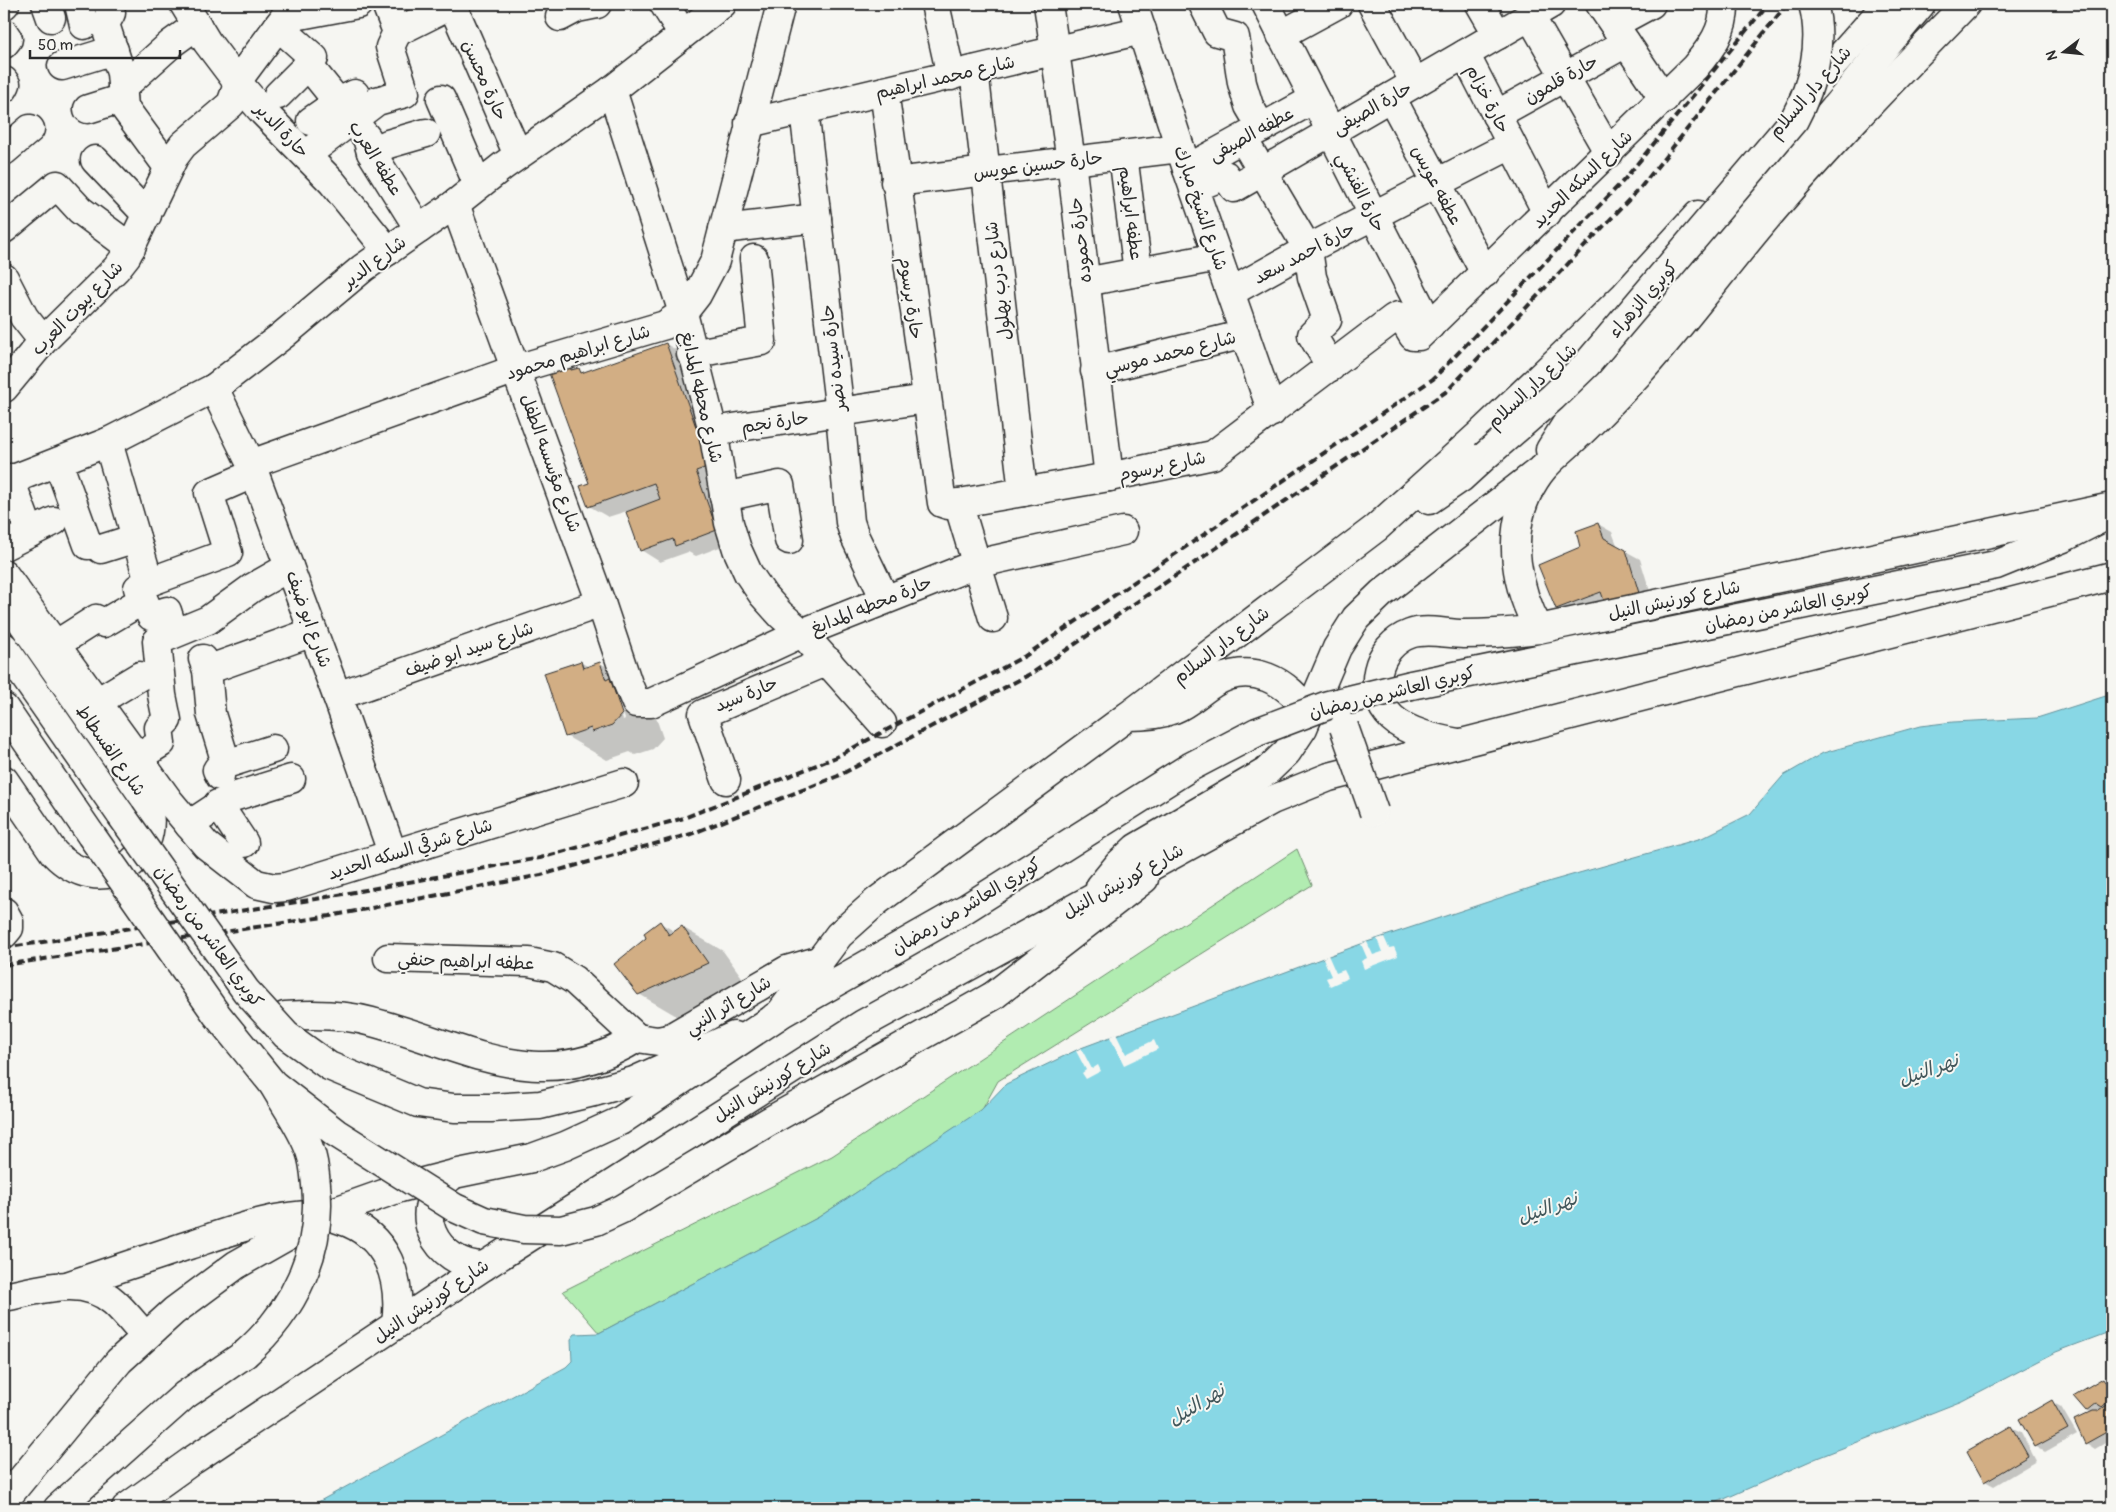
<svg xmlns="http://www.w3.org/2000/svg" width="2116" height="1512" font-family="Pangolin,'Playpen Sans Arabic',sans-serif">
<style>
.green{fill:#b1ecb1;stroke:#6e8c6e}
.water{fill:#88d7e5;stroke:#63929b}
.pier{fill:#f6f6f2}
.shadow{fill:#0003;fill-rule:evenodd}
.building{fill:#d2ae84;stroke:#2b2b2b}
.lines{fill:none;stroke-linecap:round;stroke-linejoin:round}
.minor-casing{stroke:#2b2b2b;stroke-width:31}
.major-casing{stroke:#2b2b2b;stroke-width:31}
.highway-casing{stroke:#2b2b2b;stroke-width:31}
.minor{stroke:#f6f6f2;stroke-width:28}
.major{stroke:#f6f6f2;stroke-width:28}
.highway{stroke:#f6f6f2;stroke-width:28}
.rail{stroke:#2b2b2b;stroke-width:4;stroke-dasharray:8 4;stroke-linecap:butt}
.minor-bridge-casing{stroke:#2b2b2b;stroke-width:31;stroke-linecap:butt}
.major-bridge-casing{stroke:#2b2b2b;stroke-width:31;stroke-linecap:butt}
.highway-bridge-casing{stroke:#2b2b2b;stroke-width:31;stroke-linecap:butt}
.minor-bridge{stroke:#f6f6f2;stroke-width:28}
.major-bridge{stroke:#f6f6f2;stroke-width:28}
.highway-bridge{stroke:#f6f6f2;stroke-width:28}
.labels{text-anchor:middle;stroke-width:4;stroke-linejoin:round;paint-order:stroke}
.street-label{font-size:18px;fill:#2b2b2b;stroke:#f6f6f2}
.water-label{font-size:19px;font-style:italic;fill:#42565a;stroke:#f6f6f2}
</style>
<rect width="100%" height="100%" fill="#f6f6f2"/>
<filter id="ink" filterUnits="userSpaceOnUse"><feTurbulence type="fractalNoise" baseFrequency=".02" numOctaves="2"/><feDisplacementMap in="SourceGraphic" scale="10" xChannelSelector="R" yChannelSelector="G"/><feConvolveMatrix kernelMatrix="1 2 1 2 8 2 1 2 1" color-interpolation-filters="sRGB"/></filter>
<g filter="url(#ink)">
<polygon class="green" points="1297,849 1312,885 998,1081 982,1110 819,1217 599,1333 563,1291 832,1156"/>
<polygon class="water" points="2112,694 2112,1331 2056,1352 1962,1401 1817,1458 1704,1508 307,1508 566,1367 572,1361 571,1339 575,1334 599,1333 819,1217 981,1110 1006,1084 1081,1048 1361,944 1551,881 1702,838 1750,814 1783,776 1823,753 1920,726 1953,722 2037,718"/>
<g class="pier">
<polygon points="1384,937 1389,948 1394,947 1398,956 1364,969 1361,961 1367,958 1361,944 1367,942 1373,955 1382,952 1377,939"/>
<polygon points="1328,955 1336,973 1344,970 1348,978 1330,986 1326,978 1331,976 1323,958"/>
<polygon points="1116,1034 1126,1054 1154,1040 1158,1049 1124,1065 1110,1037"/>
<polygon points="1081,1048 1092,1069 1098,1065 1101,1071 1086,1079 1082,1073 1086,1070 1076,1051"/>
</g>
<g class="shadow">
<polygon points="666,344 685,355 736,541 696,556 688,552 660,562 641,550 627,511 608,517 589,506 590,484 569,367 585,373"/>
<polygon points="1598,524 1612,532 1618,547 1640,559 1653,601 1571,617 1557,608 1581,548"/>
<path d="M580,662L589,667L600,663L641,687L651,703L663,738L653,749L635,755L630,752L607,760L566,736ZM612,687H614L625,719L623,720Z"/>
<polygon points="660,923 676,932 682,927 723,951 749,987 680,1018 639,994 648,939"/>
<polygon points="2103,1380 2112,1385 2112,1439 2095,1449 2086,1443 2092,1413 2087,1410"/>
<polygon points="2052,1402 2061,1407 2077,1434 2045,1452 2035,1446"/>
<polygon points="2011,1427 2021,1432 2036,1461 1994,1486 1985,1481"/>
</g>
<g class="building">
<polygon points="666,343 710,466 696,471 717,530 675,546 673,539 640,551 626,512 660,499 654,483 588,507 580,486 589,483 549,373 570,366 571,370 579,368 581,373"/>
<polygon points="1598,523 1604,538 1626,550 1639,593 1606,606 1601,592 1556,609 1538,565 1580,547 1576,531"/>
<polygon points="581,661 583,668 600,662 606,680 610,678 622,714 612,725 592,732 591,728 565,737 544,673"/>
<polygon points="660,921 669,935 682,926 708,963 638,995 614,964 646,938 644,933"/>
<polygon points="2112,1377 2112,1387 2107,1379"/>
<polygon points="2103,1378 2112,1392 2112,1398 2102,1407 2096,1403 2086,1411 2073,1396"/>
<polygon points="2052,1400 2068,1429 2035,1447 2019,1419"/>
<polygon points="2112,1402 2112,1429 2085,1444 2074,1420 2093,1411 2098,1411"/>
<polygon points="2011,1426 2028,1456 1984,1482 1967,1451"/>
</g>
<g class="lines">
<g class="minor-casing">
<g id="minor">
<polyline points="46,4 51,18"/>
<polyline points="79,4 84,25"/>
<polyline points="108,4 111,13 105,24 121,73 124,107 168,167"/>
<polyline points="184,4 207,42 238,83 263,112 332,182 388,251"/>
<polyline points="452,4 518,155"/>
<polyline points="664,4 683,34"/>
<polyline points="781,4 715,261 697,295 683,313 713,431 729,523 737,549 748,573 763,595 781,615 802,633 882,723"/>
<polyline points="935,4 951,76"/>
<polyline points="1048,4 1071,161 1109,477"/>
<polyline points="1133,4 1187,169 1272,412"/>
<polyline points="1203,4 1217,32 1235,37 1242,83 1249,106 1262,128"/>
<polyline points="1266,4 1430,326"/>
<polyline points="1372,4 1415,83"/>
<polyline points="1480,4 1498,35"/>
<polyline points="1600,4 1664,99"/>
<polyline points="4,5 5,4"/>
<polyline points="1530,16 1609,153"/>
<polyline points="560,17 577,8 597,4"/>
<polyline points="284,18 358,4"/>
<polyline points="1614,24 1651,4"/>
<polyline points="278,26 314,58 308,65 367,138 371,152 419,229"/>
<polyline points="397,32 453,4"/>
<polyline points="4,33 8,39 4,44"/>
<polyline points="1281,35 1338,4"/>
<polyline points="1465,54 1547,213"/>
<polyline points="62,66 114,50"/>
<polyline points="974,70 1023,492"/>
<polyline points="4,81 6,84 4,88"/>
<polyline points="122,88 172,43 197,25"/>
<path d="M884,91L941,496L942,503L948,505L1109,477L1213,455L1394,318L1398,316L1402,318L1413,336H1419L1695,67C1711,48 1725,30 1724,4"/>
<polyline points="278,95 308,65"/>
<polyline points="1391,97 1485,273"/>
<polyline points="441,99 478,185"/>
<polyline points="88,109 123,98"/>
<polyline points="804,110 840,413 850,522 855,537 885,599"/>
<polyline points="1496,115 1626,43"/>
<polyline points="311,121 338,102 355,94"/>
<polyline points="749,123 1142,30"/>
<polyline points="1243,139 1308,249 1312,277 1327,320 1312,335 1331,367"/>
<polyline points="4,151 30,129"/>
<polyline points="371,152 388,144 426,133"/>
<polyline points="306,155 377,101 405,93 390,47 397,32 386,4"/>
<polyline points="1123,155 1138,272"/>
<polyline points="95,160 147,215"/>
<polyline points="1187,169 1314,99"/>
<polyline points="895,182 1180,148"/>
<polyline points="1194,188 1225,175 1234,188 1551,4"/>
<polyline points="455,204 601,603 628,684 636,703 651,703 802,633 976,564 1123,531"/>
<polyline points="4,229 57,185 80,210 131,248"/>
<polyline points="723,229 817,218"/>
<polyline points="4,278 24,317 43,341"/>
<polyline points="1085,282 1218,257"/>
<polyline points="1231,292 1308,249 1511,145"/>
<polyline points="691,354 762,341 754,259"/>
<polyline points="1095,371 1245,334"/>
<polyline points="4,388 43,341 116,269 127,255 174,157 183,145 231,104 241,76 284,18 288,12 288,4"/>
<polyline points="214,388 251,464 337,696 393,855"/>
<polyline points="713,431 926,399"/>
<polyline points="108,442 149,582 138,588 151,616 167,611 174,633"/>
<polyline points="58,462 88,545"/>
<polyline points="251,464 516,369 665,325 683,313 612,90"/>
<polyline points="4,478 16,478 108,442 214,388 283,335 363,268 455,204 503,166 612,90 722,4"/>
<polyline points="10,479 30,533"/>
<polyline points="724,497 780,485 789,540"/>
<polyline points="958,503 993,618"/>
<polyline points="4,546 54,521"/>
<polyline points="101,549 136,538"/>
<polyline points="4,574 169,801 206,845 256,884 274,888 286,887 624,783"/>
<polyline points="149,582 228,553 209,493 255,473"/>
<polyline points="55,645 96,619 104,623 143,600"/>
<polyline points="203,659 207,670 211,714 226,763"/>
<polyline points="207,670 313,632"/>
<polyline points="337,696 601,603"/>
<polyline points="97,702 140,676"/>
<polyline points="137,758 161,743 159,728 167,720 162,695 157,641 208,620 252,588 289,567"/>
<polyline points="220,776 217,770 220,766 273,749"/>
<polyline points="726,780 703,714 828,661"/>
<polyline points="218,804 244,843"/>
<polyline points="189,825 230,798 291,779"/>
<polyline points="4,912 9,921 9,928 4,934"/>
<polyline points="388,958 529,962 553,967 574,980 637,1038"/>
<path d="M285,1016C314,1014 344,1014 372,1022C468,1047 541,1098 637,1038"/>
<polyline points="637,1038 658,1041 668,1039 787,970 818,961"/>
<path d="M4,1297C41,1290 82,1274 114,1302C125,1312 135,1325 145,1336"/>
</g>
</g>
<g class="major-casing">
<g id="major">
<polyline points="1804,98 1887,4"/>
<polyline points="1550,450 1577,407 1742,219 1921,4"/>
<polyline points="1429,500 1461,478 1485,456"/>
<path d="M4,596L147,801C164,864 99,900 54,853L4,780"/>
<path d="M1539,629C1516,588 1507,538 1527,494C1541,465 1554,458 1576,437C1598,417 1618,395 1638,374C1682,325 1721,272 1763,222C1827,146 1897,75 1966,4"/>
<polyline points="4,647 121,815"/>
<polyline points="1411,685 1996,565 2063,538 2112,513"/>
<polyline points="4,708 91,835"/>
<polyline points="1128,716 1376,528 1479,435 1576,343 1625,295 1698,215"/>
<polyline points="993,996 1144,879"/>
<polyline points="775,1017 965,909 1190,767 1257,732"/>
<polyline points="594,1092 634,1081 734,1036"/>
</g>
</g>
<g class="highway-casing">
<g id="highway">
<path d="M1458,743C1437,739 1408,733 1392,718C1365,692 1376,646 1410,634C1426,628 1446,634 1463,634C1489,634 1514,632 1539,629L2112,507"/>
<polyline points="1100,887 1118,865 1136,848 1266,772 1287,752 1303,728 1337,648 1356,618 1382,593 1539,471"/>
<path d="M449,1178C407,1208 435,1265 484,1266"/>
<path d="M70,1285C110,1271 150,1258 189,1245C231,1231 278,1213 323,1215C329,1215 335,1218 341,1220C388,1235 402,1279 396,1324"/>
<path d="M4,1501L119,1361L174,1311L236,1265L324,1215L400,1188L454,1174L532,1158L565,1146L620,1121L779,1015L839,935L877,901L1128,716C1144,716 1159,715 1174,709C1189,703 1199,692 1212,684C1249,659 1290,681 1309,715"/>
<polyline points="58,1508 185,1395 245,1354"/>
<polyline points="126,1508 193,1460 484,1266 863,1024 1272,800 1329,777 2112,576"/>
</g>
</g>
<use href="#minor" class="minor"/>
<use href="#major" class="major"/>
<use href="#highway" class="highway"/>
<g class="rail">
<polyline points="4,948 316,899 540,858 684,818 834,758 1025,656 1433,379 1624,180 1768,4"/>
<polyline points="4,965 330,916 541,875 691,834 838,776 1034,672 1447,391 1641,187 1787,4"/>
</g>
<g class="minor-bridge-casing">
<polyline id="minor-bridge" points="1344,727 1374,812"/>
</g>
<g class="major-bridge-casing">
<g id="major-bridge">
<path d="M1485,456L1553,397L1587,364L1794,120C1813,85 1824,43 1813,4"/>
<polyline points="1257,732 1328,705 1411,685"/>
<polyline points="121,815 246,991 286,1035 329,1066 418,1103 454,1108 491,1108 540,1105 594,1092"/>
<polyline points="91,835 217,1015 273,1084 336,1133 455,1208 484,1221 524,1229 561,1230 596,1221 622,1209 768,1122 993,996"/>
</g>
</g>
<g class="highway-bridge-casing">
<path id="highway-bridge" d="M245,1354C294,1311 323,1251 316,1185C315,1174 314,1161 310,1151C302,1128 285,1105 273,1084"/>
</g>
<use href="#minor-bridge" class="minor-bridge"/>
<use href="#major-bridge" class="major-bridge"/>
<use href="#highway-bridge" class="highway-bridge"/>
</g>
</g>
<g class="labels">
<g class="street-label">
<text transform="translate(945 77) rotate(-13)" y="6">شارع محمد ابراهيم</text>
<text transform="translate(1561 79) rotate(-29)" y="6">حارة قلمون</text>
<text transform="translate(485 80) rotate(66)" y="6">حارة محسن</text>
<text transform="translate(1810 92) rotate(-49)" y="6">شارع دار السلام</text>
<text transform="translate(1488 99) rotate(63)" y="6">حارة خزام</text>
<text transform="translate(1372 108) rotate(-30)" y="6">حارة الصيفى</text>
<text transform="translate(282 130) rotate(46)" y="6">حارة الدير</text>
<text transform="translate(1251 134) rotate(-29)" y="6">عطفه الصيفى</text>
<text transform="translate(376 158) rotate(58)" y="6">عطفه العرب</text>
<text transform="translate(1038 165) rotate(-7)" y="6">حارة حسين عويس</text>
<text transform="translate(1582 179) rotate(-44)" y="6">شارع السكه الحديد</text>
<text transform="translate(1437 185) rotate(62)" y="6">عطفه عويس</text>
<text transform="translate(1361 192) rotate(63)" y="6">حارة الفنشي</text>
<text transform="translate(1201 208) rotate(71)" y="6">شارع الشيخ مبارك</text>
<text transform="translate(1131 213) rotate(83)" y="6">عطفه ابراهيم</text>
<text transform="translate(1080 240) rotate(-97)" y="6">حارة حموده</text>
<text transform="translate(1304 253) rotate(-28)" y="6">حارة احمد سعد</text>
<text transform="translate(374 262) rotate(-37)" y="6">شارع الدير</text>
<text transform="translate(998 281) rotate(-97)" y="6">شارع درب بهلول</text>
<text transform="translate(911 298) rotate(82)" y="6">حارة برسوم</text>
<text transform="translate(1643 299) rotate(-49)" y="6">كوبري الزهراء</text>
<text transform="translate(77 308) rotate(-46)" y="6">شارع بيوت العرب</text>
<text transform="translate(578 352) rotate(-17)" y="6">شارع ابراهيم محمود</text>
<text transform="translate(1170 353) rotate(-14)" y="6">شارع محمد موسي</text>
<text transform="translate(833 358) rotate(-97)" y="6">حارة سيده نصر</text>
<text transform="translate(1532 386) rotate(-43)" y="6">شارع دار السلام</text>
<text transform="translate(702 397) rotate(77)" y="6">شارع محطه المدابغ</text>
<text transform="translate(775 422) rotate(-8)" y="6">حارة نجم</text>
<text transform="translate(551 463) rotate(70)" y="6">شارع مؤسسه الطفل</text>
<text transform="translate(1162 466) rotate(-12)" y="6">شارع برسوم</text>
<text transform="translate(1674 600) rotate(-12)" y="6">شارع كورنيش النيل</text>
<text transform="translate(871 605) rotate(-22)" y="6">حارة محطه المدابغ</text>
<text transform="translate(1788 608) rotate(-12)" y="6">كوبري العاشر من رمضان</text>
<text transform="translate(309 619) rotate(70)" y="6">شارع ابو ضيف</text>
<text transform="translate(1221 645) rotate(-37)" y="6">شارع دار السلام</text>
<text transform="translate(469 649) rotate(-19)" y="6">شارع سيد ابو ضيف</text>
<text transform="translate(1392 692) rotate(-14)" y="6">كوبري العاشر من رمضان</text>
<text transform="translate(746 694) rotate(-22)" y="6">حارة سيد</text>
<text transform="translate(111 750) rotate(55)" y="6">شارع الفسطاط</text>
<text transform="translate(410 849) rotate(-17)" y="6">شارع شرقي السكه الحديد</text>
<text transform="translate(1123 881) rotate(-29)" y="6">شارع كورنيش النيل</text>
<text transform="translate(966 906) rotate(-31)" y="6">كوبري العاشر من رمضان</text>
<text transform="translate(209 936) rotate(54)" y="6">كوبري العاشر من رمضان</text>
<text transform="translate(466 961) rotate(2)" y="6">عطفه ابراهيم حنفي</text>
<text transform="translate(728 1005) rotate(-31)" y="6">شارع اثر النبي</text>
<text transform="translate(772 1082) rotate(-32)" y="6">شارع كورنيش النيل</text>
<text transform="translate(431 1301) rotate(-34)" y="6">شارع كورنيش النيل</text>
</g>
<g class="water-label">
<text transform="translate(1928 1069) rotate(-20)" y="7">نهر النيل</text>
<text transform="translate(1547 1207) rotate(-20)" y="7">نهر النيل</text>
<text transform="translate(1196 1404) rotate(-32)" y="7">نهر النيل</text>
</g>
</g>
<rect width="2116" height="1512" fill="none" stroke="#f6f6f2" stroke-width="20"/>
<rect x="10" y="10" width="2096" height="1492" fill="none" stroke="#2b2b2b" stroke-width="2" filter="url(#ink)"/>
<g transform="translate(2064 52) rotate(254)" stroke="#f6f6f2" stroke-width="4" paint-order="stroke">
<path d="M0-4L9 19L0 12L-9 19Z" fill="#2b2b2b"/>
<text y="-8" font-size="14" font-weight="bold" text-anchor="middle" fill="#2b2b2b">N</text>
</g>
<path d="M30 50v8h150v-8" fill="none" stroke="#2b2b2b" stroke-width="2.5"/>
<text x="38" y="50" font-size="15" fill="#2b2b2b" stroke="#f6f6f2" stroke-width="4" paint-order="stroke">50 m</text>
</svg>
